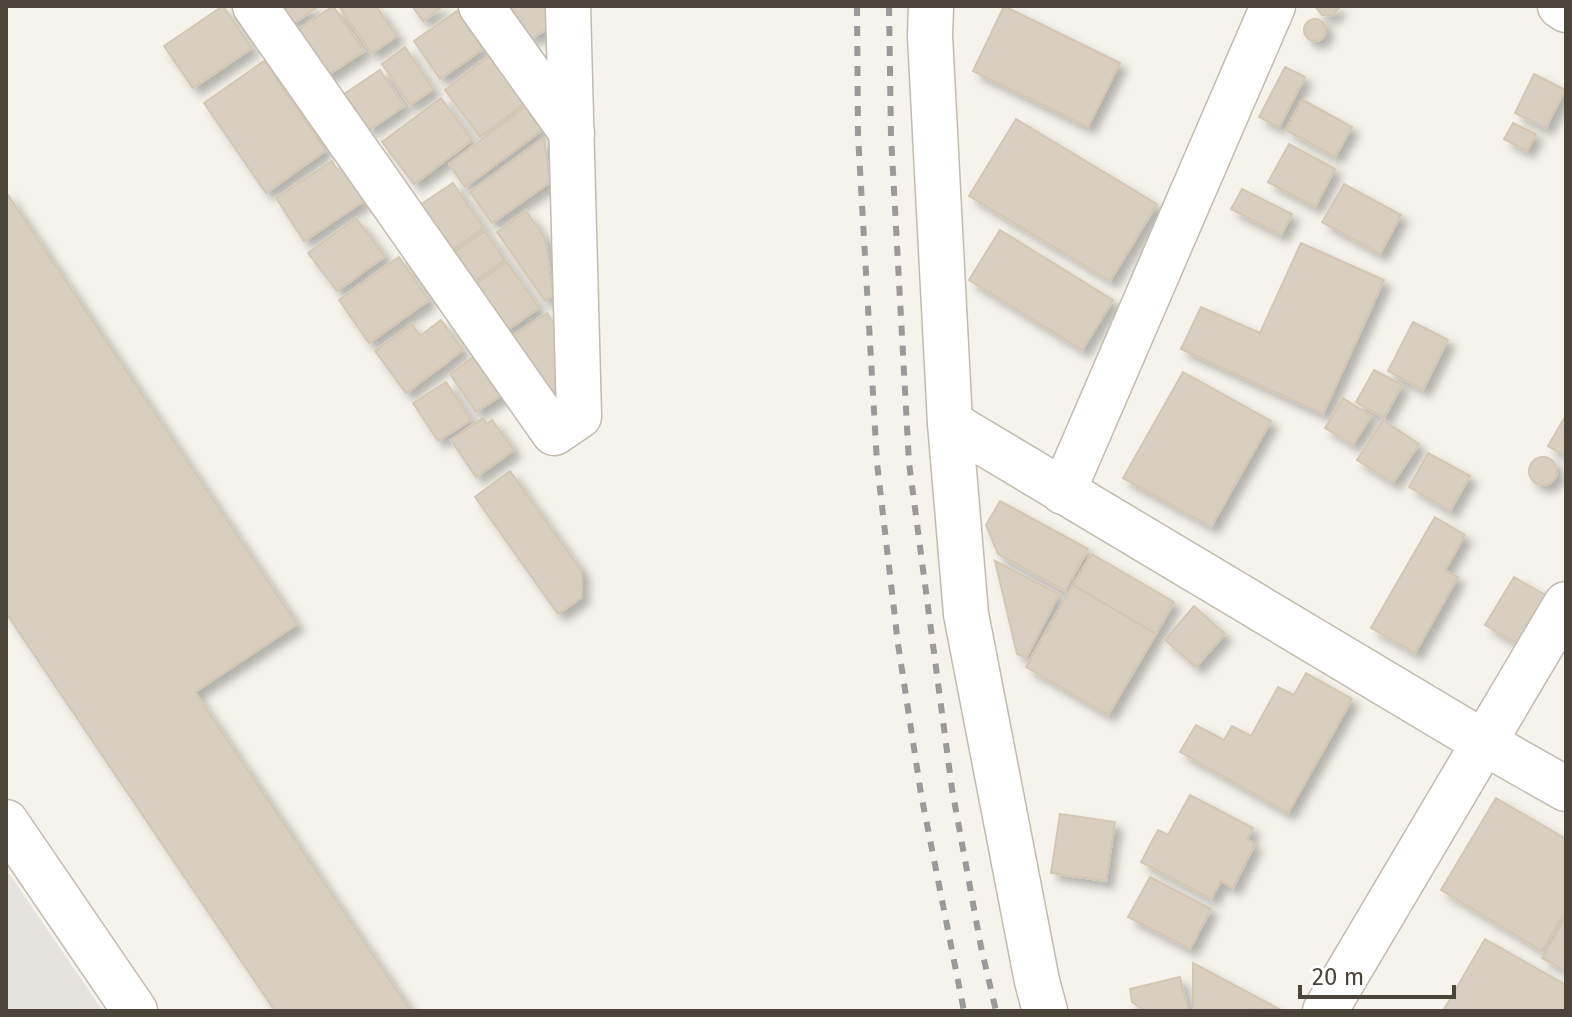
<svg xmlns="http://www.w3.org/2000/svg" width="1572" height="1017" font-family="'Fira Sans',sans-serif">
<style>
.industrial{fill:#e6e2dd}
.building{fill:#d8cfc1;stroke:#d3c7b4;stroke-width:2;filter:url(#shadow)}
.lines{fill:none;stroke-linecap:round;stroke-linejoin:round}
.minor-casing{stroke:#c2bbae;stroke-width:47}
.minor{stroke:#fff;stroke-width:44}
.rail{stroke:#9a9a9a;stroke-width:6;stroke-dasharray:10 10;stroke-linecap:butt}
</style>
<defs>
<filter id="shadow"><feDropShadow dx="7" dy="7" stdDeviation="4" flood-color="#0004"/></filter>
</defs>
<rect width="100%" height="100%" fill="#f6f3ec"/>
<polygon class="industrial" points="6,869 103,1011 6,1011"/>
<g class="building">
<polygon points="223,6 252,48 193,88 164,46"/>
<polygon points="278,6 319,6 291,25"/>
<polygon points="333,6 364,51 325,77 295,32"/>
<polygon points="339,6 376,6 397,36 372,53"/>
<polygon points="412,6 443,6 423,21"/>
<polygon points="508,6 546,6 546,30 530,39"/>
<polygon points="1004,6 1120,63 1088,127 973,71"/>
<polygon points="1315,6 1340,6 1339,8 1332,16 1322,15"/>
<polygon points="457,11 483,49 440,79 414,41"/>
<circle cx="1315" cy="30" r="11"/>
<polygon points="405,47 433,89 410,105 382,64"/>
<polygon points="489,56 525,103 480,137 445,90"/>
<polygon points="264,61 326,150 266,193 204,103"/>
<polygon points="1285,67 1305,77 1279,127 1259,117"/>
<polygon points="380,70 404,106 369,130 344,94"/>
<polygon points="1534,74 1565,90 1546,128 1515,113"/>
<polygon points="441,98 472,140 414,184 382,142"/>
<polygon points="1303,100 1352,127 1335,157 1286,130"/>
<polygon points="525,107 542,130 465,187 449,164"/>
<polygon points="1016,119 1157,204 1110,281 969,196"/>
<polygon points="1513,123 1536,134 1527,151 1504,139"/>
<polygon points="544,138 550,182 492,223 470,192"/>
<polygon points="1289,144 1335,169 1315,207 1268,182"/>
<polygon points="332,161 337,170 342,167 364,201 304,241 276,198"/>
<polygon points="453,183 484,228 449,252 417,207"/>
<polygon points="1344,184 1401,215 1380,254 1322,222"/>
<polygon points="1242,189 1292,214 1281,235 1231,209"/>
<polygon points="6,192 297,624 195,692 411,1011 275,1011 6,613"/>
<polygon points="526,211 545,238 553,295 545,301 497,232"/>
<polygon points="356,218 385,256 337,291 308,253"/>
<polygon points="1000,230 1113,300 1082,350 969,280"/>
<polygon points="485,231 505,260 470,284 450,255"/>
<polygon points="1301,243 1384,280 1323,414 1181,349 1201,307 1260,333"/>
<polygon points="399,257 429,300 369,343 339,300"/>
<polygon points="507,262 539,308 504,332 473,286"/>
<polygon points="547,313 560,333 566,382 549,395 510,338"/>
<polygon points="441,320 463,350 406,393 375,351 412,324 420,336"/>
<polygon points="1413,322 1448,340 1423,390 1388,371"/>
<polygon points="476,355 503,394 476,412 450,374"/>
<polygon points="1374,370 1402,385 1384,418 1356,402"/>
<polygon points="1183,372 1271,421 1211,527 1123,478"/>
<polygon points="446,382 471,420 438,441 413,403"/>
<polygon points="1343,398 1371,416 1353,445 1325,428"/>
<polygon points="1566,415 1566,456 1548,446"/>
<polygon points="483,418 487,424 492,420 514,450 476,477 451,440"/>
<polygon points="1383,420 1419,444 1393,483 1357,460"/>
<polygon points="1428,453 1470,476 1450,511 1409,487"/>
<circle cx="1543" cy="471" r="14"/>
<polygon points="510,471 582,571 582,597 558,614 475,497"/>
<polygon points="1000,501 1088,549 1065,591 998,554 986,525"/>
<polygon points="1435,517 1465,535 1445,570 1458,577 1415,653 1371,628"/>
<polygon points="1092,554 1174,602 1156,634 1073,585"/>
<polygon points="995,561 1059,594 1026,658 1017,654"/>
<polygon points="1514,577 1549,597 1521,646 1485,625"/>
<polygon points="1073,585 1156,634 1108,715 1026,667"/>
<polygon points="1194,606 1225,634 1196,667 1165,640"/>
<polygon points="1306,673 1352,699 1288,813 1180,752 1196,725 1224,740 1232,726 1251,736 1278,687 1294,695"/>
<polygon points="1190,795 1253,828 1247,839 1255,844 1233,888 1221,881 1211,899 1141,862 1158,830 1168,835"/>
<polygon points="1496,798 1566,839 1566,910 1542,951 1441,890"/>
<polygon points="1060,814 1115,822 1106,881 1051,873"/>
<polygon points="1150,877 1211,909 1190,949 1128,917"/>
<polygon points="1566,916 1566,971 1542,958"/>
<polygon points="1485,939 1566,985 1566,1011 1443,1011"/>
<polygon points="1193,963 1279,1009 1193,1011"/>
<polygon points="1180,977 1188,1011 1145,1011 1132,1002 1130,989"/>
</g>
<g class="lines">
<g class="minor-casing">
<g id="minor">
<polyline points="255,6 554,433 579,416 568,6"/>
<polyline points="481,6 572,133"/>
<polyline points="931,6 930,36 950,423 966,614 1037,981 1045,1011"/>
<polyline points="1560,6 1566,10"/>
<polyline points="950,423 1483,742 1566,789"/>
<polyline points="1063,492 1273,6"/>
<polyline points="6,822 135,1011"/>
<polyline points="1325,1011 1566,604"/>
</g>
</g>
<use href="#minor" class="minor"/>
<g class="rail">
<polyline points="857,6 858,135 877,463 898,644 921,794 964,1011"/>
<polyline points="889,6 891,136 909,463 952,789 981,947 996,1011"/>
</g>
</g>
<rect width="1572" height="1017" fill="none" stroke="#4b4439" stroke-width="16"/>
<path d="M1300 985v12h154v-12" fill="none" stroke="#4b4439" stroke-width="4"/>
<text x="1312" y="985" font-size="24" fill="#4b4439" stroke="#ffffff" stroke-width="6" paint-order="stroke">20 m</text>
</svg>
